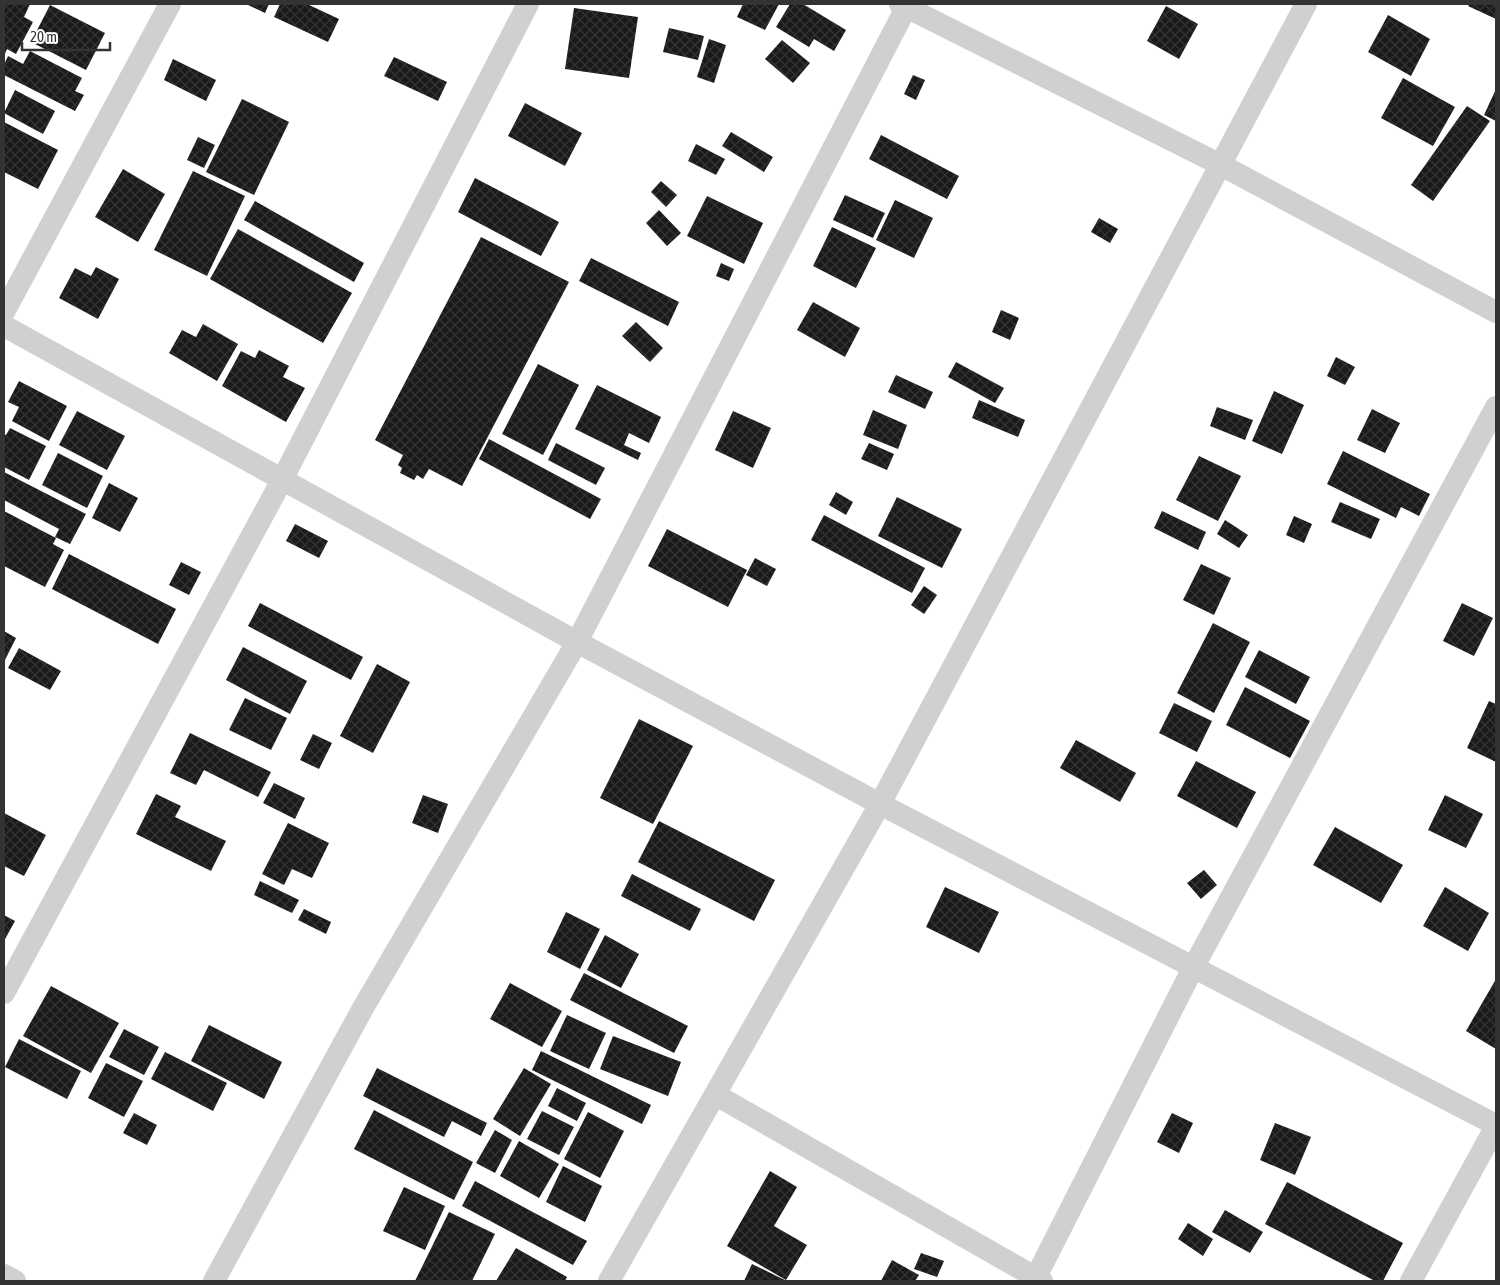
<svg xmlns="http://www.w3.org/2000/svg" width="1500" height="1285" font-family="'Asap Condensed',sans-serif">
<style>
.building{fill:url(#building-cross-hatch)}
.lines{fill:none;stroke-linecap:round;stroke-linejoin:round}
.street{stroke:#d0d0d0;stroke-width:22}
</style>
<defs>
<pattern id="building-cross-hatch" width="8" height="8" patternUnits="userSpaceOnUse" patternTransform="scale(1.25)"><rect width="8" height="8" fill="#1a1a1a"/><path d="M0 0l8 8M0 8l8-8" fill="none" stroke="#333"/></pattern>
</defs>
<rect width="100%" height="100%" fill="#fff"/>
<g class="building">
<polygon points="4,4 30,4 24,17 33,22 16,54 7,49 4,56"/>
<polygon points="246,4 269,4 265,13"/>
<polygon points="280,4 307,4 339,19 328,42 274,17"/>
<polygon points="743,4 779,4 765,30 737,17"/>
<polygon points="790,4 803,4 846,30 834,51 814,39 809,47 776,27"/>
<polygon points="1470,4 1496,4 1496,19 1468,6"/>
<polygon points="50,5 105,33 86,70 31,42"/>
<polygon points="1166,6 1198,24 1179,59 1147,41"/>
<polygon points="574,8 638,17 629,78 565,69"/>
<polygon points="1388,15 1430,39 1411,76 1368,52"/>
<polygon points="669,28 704,36 698,60 663,52"/>
<polygon points="709,39 726,45 714,83 697,77"/>
<polygon points="782,40 810,63 793,83 765,59"/>
<polygon points="30,51 82,78 75,91 84,95 75,111 4,75 4,65 8,56 23,64"/>
<polygon points="394,57 447,82 438,101 384,76"/>
<polygon points="173,59 216,80 206,101 164,80"/>
<polygon points="913,75 925,80 916,100 904,94"/>
<polygon points="1403,78 1455,107 1433,146 1381,118"/>
<polygon points="1496,89 1496,121 1484,115"/>
<polygon points="15,90 55,111 43,134 4,113"/>
<polygon points="242,99 289,122 254,195 206,172"/>
<polygon points="525,103 582,133 565,166 508,136"/>
<polygon points="1467,106 1490,121 1433,201 1411,185"/>
<polygon points="4,122 58,150 38,189 4,172"/>
<polygon points="731,132 773,157 764,172 722,146"/>
<polygon points="881,135 959,176 947,199 869,159"/>
<polygon points="198,137 215,145 204,168 187,160"/>
<polygon points="696,144 725,159 716,175 688,161"/>
<polygon points="123,169 165,194 138,242 95,217"/>
<polygon points="193,171 245,196 207,276 154,250"/>
<polygon points="475,178 559,222 541,256 458,212"/>
<polygon points="661,181 677,195 666,207 651,192"/>
<polygon points="845,195 885,213 873,238 833,220"/>
<polygon points="707,196 763,223 744,264 687,236"/>
<polygon points="895,200 933,218 914,258 876,240"/>
<polygon points="255,201 364,263 354,282 244,220"/>
<polygon points="659,210 681,233 667,246 646,223"/>
<polygon points="1099,218 1118,229 1110,243 1091,232"/>
<polygon points="832,227 876,248 856,288 813,266"/>
<polygon points="238,229 352,293 323,343 210,279"/>
<polygon points="481,237 569,282 462,486 429,469 423,479 417,475 414,480 400,473 402,468 398,465 403,455 375,440"/>
<polygon points="591,258 679,302 668,326 579,281"/>
<polygon points="721,263 734,269 729,281 716,276"/>
<polygon points="96,267 119,279 98,319 59,298 75,268 91,276"/>
<polygon points="813,302 860,328 845,357 797,330"/>
<polygon points="1001,310 1019,318 1010,340 992,332"/>
<polygon points="636,322 663,348 650,362 622,336"/>
<polygon points="203,324 238,344 217,381 169,353 182,330 196,337"/>
<polygon points="259,350 289,366 283,377 305,388 286,422 222,386 241,351 255,358"/>
<polygon points="1336,357 1355,367 1345,385 1327,376"/>
<polygon points="956,362 1004,388 995,403 948,377"/>
<polygon points="538,364 579,385 543,455 502,434"/>
<polygon points="896,375 933,392 925,409 888,392"/>
<polygon points="19,381 67,406 49,441 12,421 19,407 8,402"/>
<polygon points="597,385 661,417 649,443 629,433 624,445 641,453 638,460 575,429"/>
<polygon points="1274,391 1304,405 1282,454 1252,441"/>
<polygon points="979,400 1025,420 1018,437 972,418"/>
<polygon points="1217,407 1253,420 1245,440 1210,426"/>
<polygon points="1372,409 1400,423 1385,453 1357,440"/>
<polygon points="873,410 907,425 898,449 863,435"/>
<polygon points="77,411 125,436 107,470 59,445"/>
<polygon points="733,411 771,428 753,468 715,450"/>
<polygon points="10,428 46,446 29,480 4,467 4,434 6,435"/>
<polygon points="489,439 601,499 590,519 479,459"/>
<polygon points="556,443 605,468 596,485 548,460"/>
<polygon points="869,443 894,454 887,470 861,459"/>
<polygon points="1343,451 1430,494 1419,516 1401,507 1396,518 1327,484"/>
<polygon points="58,453 103,476 87,508 42,485"/>
<polygon points="1199,456 1241,476 1218,521 1176,500"/>
<polygon points="4,472 86,514 70,544 55,537 59,529 4,500"/>
<polygon points="109,483 138,498 120,532 92,518"/>
<polygon points="836,492 853,502 846,515 829,505"/>
<polygon points="897,497 962,529 942,568 878,536"/>
<polygon points="1340,502 1380,519 1371,539 1331,522"/>
<polygon points="4,511 56,538 53,544 64,550 45,587 4,566"/>
<polygon points="1162,511 1206,532 1198,550 1154,528"/>
<polygon points="824,515 925,568 912,593 811,540"/>
<polygon points="1294,516 1312,524 1304,543 1286,535"/>
<polygon points="1225,520 1248,535 1239,548 1217,534"/>
<polygon points="295,524 328,541 319,558 286,541"/>
<polygon points="667,529 747,570 728,607 648,566"/>
<polygon points="69,554 176,609 158,644 52,589"/>
<polygon points="755,558 776,569 767,586 746,575"/>
<polygon points="181,562 201,572 189,595 169,585"/>
<polygon points="1201,564 1231,578 1214,615 1183,600"/>
<polygon points="924,586 937,595 924,614 911,605"/>
<polygon points="260,603 363,657 351,680 248,626"/>
<polygon points="1462,603 1493,618 1474,656 1443,641"/>
<polygon points="1213,623 1250,642 1214,713 1177,693"/>
<polygon points="4,631 16,638 4,662"/>
<polygon points="243,647 307,681 290,714 226,680"/>
<polygon points="19,648 61,671 50,690 8,668"/>
<polygon points="1259,650 1310,677 1296,704 1245,677"/>
<polygon points="377,664 410,682 373,753 340,736"/>
<polygon points="1245,687 1310,721 1290,758 1226,725"/>
<polygon points="245,698 287,718 271,750 229,730"/>
<polygon points="1489,701 1496,704 1496,762 1467,748"/>
<polygon points="1174,703 1212,721 1197,752 1159,733"/>
<polygon points="639,719 693,746 653,824 600,798"/>
<polygon points="190,733 271,772 258,797 204,770 196,785 170,773"/>
<polygon points="313,734 332,743 319,769 300,760"/>
<polygon points="1076,740 1136,773 1120,802 1060,768"/>
<polygon points="1196,761 1256,792 1237,828 1177,796"/>
<polygon points="274,783 305,798 295,819 263,803"/>
<polygon points="156,794 181,806 175,817 226,841 211,871 136,834"/>
<polygon points="423,795 448,804 438,833 412,823"/>
<polygon points="1445,795 1483,814 1466,848 1428,830"/>
<polygon points="4,813 46,835 24,876 4,866"/>
<polygon points="659,821 775,880 754,921 638,862"/>
<polygon points="288,823 329,843 312,878 292,869 284,885 262,874"/>
<polygon points="1335,827 1403,865 1381,903 1313,865"/>
<polygon points="1204,870 1217,885 1201,899 1187,883"/>
<polygon points="632,874 701,909 690,931 621,896"/>
<polygon points="260,881 299,900 292,913 254,895"/>
<polygon points="945,887 999,912 979,953 926,927"/>
<polygon points="1445,887 1489,913 1468,951 1423,926"/>
<polygon points="304,909 331,922 326,934 298,920"/>
<polygon points="566,912 600,929 580,969 547,952"/>
<polygon points="4,915 15,921 4,941"/>
<polygon points="605,935 639,954 621,988 587,970"/>
<polygon points="584,973 688,1026 674,1053 570,1000"/>
<polygon points="1496,979 1496,1049 1466,1031"/>
<polygon points="510,983 562,1011 542,1047 490,1019"/>
<polygon points="51,986 119,1023 91,1073 23,1036"/>
<polygon points="567,1015 606,1033 589,1069 550,1051"/>
<polygon points="209,1025 282,1062 264,1099 191,1061"/>
<polygon points="124,1029 159,1047 144,1075 109,1057"/>
<polygon points="613,1036 681,1062 668,1096 600,1069"/>
<polygon points="19,1039 81,1071 67,1099 5,1067"/>
<polygon points="541,1051 651,1105 642,1124 532,1070"/>
<polygon points="165,1052 227,1083 213,1111 151,1079"/>
<polygon points="106,1063 143,1081 124,1117 88,1098"/>
<polygon points="377,1068 487,1123 481,1136 452,1121 444,1137 363,1096"/>
<polygon points="524,1068 551,1084 520,1136 493,1119"/>
<polygon points="557,1088 586,1103 577,1121 548,1106"/>
<polygon points="374,1110 473,1162 454,1200 354,1149"/>
<polygon points="542,1111 574,1127 559,1155 527,1139"/>
<polygon points="588,1112 624,1131 600,1178 564,1159"/>
<polygon points="134,1113 157,1125 147,1145 123,1133"/>
<polygon points="1172,1113 1193,1123 1179,1153 1157,1142"/>
<polygon points="1275,1123 1311,1137 1295,1175 1260,1160"/>
<polygon points="495,1130 512,1140 495,1173 476,1163"/>
<polygon points="519,1141 559,1164 539,1198 500,1176"/>
<polygon points="563,1166 602,1186 585,1222 546,1202"/>
<polygon points="770,1171 797,1187 774,1226 807,1245 786,1280 727,1246"/>
<polygon points="475,1181 587,1241 573,1265 462,1206"/>
<polygon points="1287,1182 1403,1243 1383,1281 1375,1281 1265,1224"/>
<polygon points="404,1187 445,1206 425,1250 383,1231"/>
<polygon points="1225,1210 1263,1232 1250,1253 1212,1232"/>
<polygon points="449,1212 495,1234 472,1281 415,1281"/>
<polygon points="1188,1223 1213,1239 1203,1256 1178,1239"/>
<polygon points="516,1248 567,1277 565,1281 496,1281"/>
<polygon points="921,1253 944,1261 937,1277 914,1269"/>
<polygon points="892,1260 919,1275 915,1281 881,1281"/>
<polygon points="752,1264 787,1281 744,1281"/>
</g>
<g class="lines">
<g class="street">
<polyline points="900,4 1221,165 1496,312"/>
<polyline points="4,312 170,4"/>
<polyline points="4,326 577,642 880,804 1496,1125"/>
<polyline points="4,993 282,480 528,4"/>
<polyline points="716,1095 1042,1281"/>
<polyline points="4,1275 15,1281"/>
<polyline points="1036,1277 1193,968 1496,407"/>
<polyline points="214,1281 363,1008 577,642 908,4"/>
<polyline points="609,1281 880,804 1306,4"/>
<polyline points="1411,1281 1496,1126"/>
</g>
</g>
<rect width="1500" height="1285" fill="none" stroke="#333333" stroke-width="10"/>
<path d="M22 42v8h88v-8" fill="none" stroke="#333333" stroke-width="2.5"/>
<text x="30" y="42" font-size="15" fill="#333333" stroke="#ffffff" stroke-width="4" paint-order="stroke">20 m</text>
</svg>
